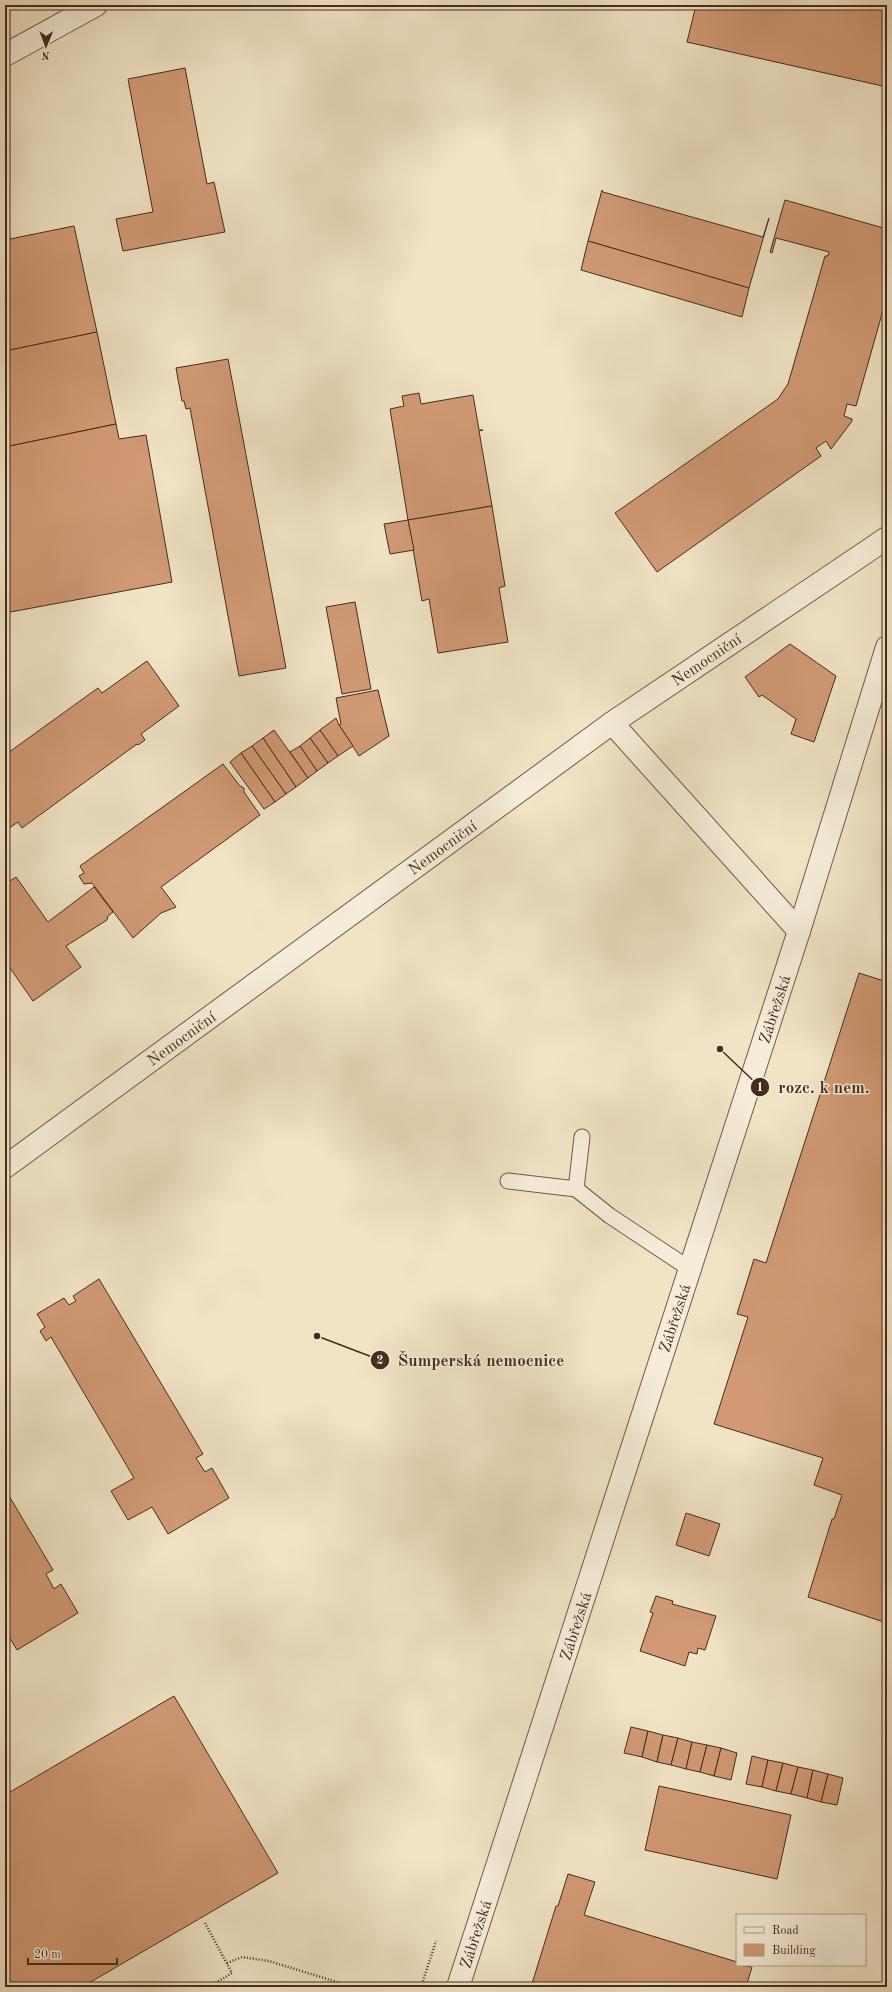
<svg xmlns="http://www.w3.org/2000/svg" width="892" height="1992" font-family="'Old Standard TT',serif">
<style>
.building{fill:#d19a74;stroke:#462c1d}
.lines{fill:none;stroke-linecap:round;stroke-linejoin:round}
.lane-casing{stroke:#705a47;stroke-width:17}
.street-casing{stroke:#705a47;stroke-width:24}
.path{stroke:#462c1d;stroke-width:2.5;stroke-dasharray:1 2;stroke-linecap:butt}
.lane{stroke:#f5edd9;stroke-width:15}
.street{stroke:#f5edd9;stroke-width:22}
.labels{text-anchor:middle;stroke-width:3;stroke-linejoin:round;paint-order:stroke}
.street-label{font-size:16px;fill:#462c1d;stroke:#f5edd9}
.leader{fill:none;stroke:#462c1d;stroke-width:1.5}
.callout-dot{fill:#462c1d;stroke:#f5edd9;stroke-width:1.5}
.mark-label{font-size:12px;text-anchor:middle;font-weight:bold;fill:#fff}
.callout-label{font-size:17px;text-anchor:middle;font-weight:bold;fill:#462c1d;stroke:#f5edd9;stroke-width:3;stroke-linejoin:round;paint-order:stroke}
</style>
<rect width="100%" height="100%" fill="#f0e4c5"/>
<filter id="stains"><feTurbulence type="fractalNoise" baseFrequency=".005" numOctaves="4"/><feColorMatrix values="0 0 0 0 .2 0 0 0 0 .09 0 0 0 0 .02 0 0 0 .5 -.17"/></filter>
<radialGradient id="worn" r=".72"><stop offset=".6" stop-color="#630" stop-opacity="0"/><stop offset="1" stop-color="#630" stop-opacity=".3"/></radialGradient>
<g class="building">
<polygon points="696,5 887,5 887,87 687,42"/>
<polygon points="185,68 207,184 214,182 225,232 123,251 116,219 153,212 128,79"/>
<polygon points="602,190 603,192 763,237 769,218 749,288 588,241"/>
<polygon points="785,200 887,229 887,260 884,272 887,273 887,296 856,406 847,404 844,416 852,419 852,421 831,449 826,441 816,448 821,456 657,572 615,513 778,399 788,384 825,256 828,256 829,252 776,238 772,253 770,252"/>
<polygon points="74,226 97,332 5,351 5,240"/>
<polygon points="588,241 749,288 742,317 581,270"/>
<polygon points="97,332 116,424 5,447 5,351"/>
<polygon points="228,359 286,668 239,676 190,408 186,409 184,401 182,401 176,368"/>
<polygon points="419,393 421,404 473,395 479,430 483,430 479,431 492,506 408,520 390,409 404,406 402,396"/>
<polygon points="116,424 119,439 146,435 172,582 5,613 5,447"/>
<polygon points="492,506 505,586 499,588 508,642 438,653 429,599 422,601 408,520"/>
<polygon points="408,520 414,550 390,554 384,524"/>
<polygon points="355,602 371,689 342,694 326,607"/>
<polygon points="790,644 836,676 814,742 791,734 796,719 762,695 759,697 745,677"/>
<polygon points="147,661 179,706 141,734 145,740 138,745 137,744 22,828 18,822 5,831 5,755 98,688 102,693"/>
<polygon points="378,690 389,736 359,756 339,725 341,724 336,698"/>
<polygon points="336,718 339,725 353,746 338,756 320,730"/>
<polygon points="274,730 308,778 296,787 263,738"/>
<polygon points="320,730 338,756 328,763 310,738"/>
<polygon points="263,738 296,787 286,794 252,746"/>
<polygon points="310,738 328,763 317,771 300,746"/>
<polygon points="252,746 286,794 275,802 241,753"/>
<polygon points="300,746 317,771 308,778 290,752"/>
<polygon points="241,753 275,802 264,809 230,762"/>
<polygon points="223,764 240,786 244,788 244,792 260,815 161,887 176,907 161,913 133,938 92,883 84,884 79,876 84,873 80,866"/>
<polygon points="16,877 48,922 94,887 113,912 108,916 107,920 66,946 81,967 33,1001 5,961 5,884"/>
<polygon points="859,973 887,982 887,1623 808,1597 832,1519 834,1519 842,1495 814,1485 823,1458 714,1424 748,1317 737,1314 754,1259 766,1263"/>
<polygon points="99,1279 203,1454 196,1458 205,1472 212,1468 229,1498 168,1534 152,1507 128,1520 111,1491 134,1478 51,1337 46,1341 40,1331 45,1327 37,1314 64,1298 69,1305 76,1301 73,1296"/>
<polygon points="5,1489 53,1570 46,1574 54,1589 61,1584 78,1613 17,1650 5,1630"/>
<polygon points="686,1513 720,1524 709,1556 676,1545"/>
<polygon points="656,1596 673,1601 672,1604 716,1616 705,1650 698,1648 697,1654 689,1652 685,1666 640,1651 653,1613 650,1612"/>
<polygon points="174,1696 278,1873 82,1987 5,1987 5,1795"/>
<polygon points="631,1727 648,1731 642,1757 624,1753"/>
<polygon points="648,1731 663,1735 657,1762 642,1757"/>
<polygon points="663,1735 678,1738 671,1765 657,1762"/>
<polygon points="678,1738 692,1742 686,1769 671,1765"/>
<polygon points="692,1742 707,1745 700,1772 686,1769"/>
<polygon points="707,1745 721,1748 714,1776 700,1772"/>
<polygon points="721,1748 737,1753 731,1780 714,1776"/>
<polygon points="752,1756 768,1760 762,1787 746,1784"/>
<polygon points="768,1760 783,1763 776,1791 762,1787"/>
<polygon points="783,1763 798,1767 791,1794 776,1791"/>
<polygon points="798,1767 813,1770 807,1798 791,1794"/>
<polygon points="813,1770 828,1774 821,1802 807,1798"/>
<polygon points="828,1774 843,1778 837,1805 821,1802"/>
<polygon points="659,1786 791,1815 777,1879 645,1850"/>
<polygon points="568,1874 595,1882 584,1915 737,1962 737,1965 752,1967 746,1987 531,1987 556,1906 558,1906"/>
</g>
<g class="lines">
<g class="lane-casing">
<g id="lane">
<polyline points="508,1181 576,1189 610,1216 690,1269"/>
<polyline points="576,1189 582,1137"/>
</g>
</g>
<g class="street-casing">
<g id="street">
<polyline points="5,55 96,5"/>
<polyline points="612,723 799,931"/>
<polyline points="5,1167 612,723 887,538"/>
<polyline points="458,1987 799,931 887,647"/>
</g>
</g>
<g class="path">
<polyline points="205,1923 232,1973 209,1987"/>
<polyline points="227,1963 242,1957 269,1961 353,1987"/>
<polyline points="421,1987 436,1941"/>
</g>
<use href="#lane" class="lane"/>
<use href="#street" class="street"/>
</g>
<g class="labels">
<g class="street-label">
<text transform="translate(706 659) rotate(-34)" y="6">Nemocniční</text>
<text transform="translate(442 847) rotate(-36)" y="6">Nemocniční</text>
<text transform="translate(774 1009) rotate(-72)" y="6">Zábřežská</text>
<text transform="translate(181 1038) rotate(-36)" y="6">Nemocniční</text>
<text transform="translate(674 1318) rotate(-72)" y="6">Zábřežská</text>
<text transform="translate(575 1626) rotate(-72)" y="6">Zábřežská</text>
<text transform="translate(475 1934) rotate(-72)" y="6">Zábřežská</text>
</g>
</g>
<path class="leader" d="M720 1049L760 1087M317 1336L380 1360"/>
<g class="callout-dot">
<circle cx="720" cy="1049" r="4"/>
<circle cx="317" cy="1336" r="4"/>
<circle cx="760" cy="1087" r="10"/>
<circle cx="380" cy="1360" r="10"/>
</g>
<g class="mark-label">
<text x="760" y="1091">1</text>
<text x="380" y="1364">2</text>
</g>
<g class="callout-label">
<text x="824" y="1093">rozc. k nem.</text>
<text x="481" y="1366">Šumperská nemocnice</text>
</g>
<rect width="892" height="1992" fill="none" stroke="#f0e4c5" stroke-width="20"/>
<rect x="6" y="6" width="880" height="1980" fill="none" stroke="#462c1d" stroke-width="2"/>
<rect x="10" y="10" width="872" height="1972" fill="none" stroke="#462c1d"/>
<rect x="736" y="1914" width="130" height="52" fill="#f5edd9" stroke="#afa08e"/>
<rect x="744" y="1927" width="20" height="6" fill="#f5edd9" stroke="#afa08e"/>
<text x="772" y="1934" font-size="12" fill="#462c1d">Road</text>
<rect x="744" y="1944" width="20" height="12" fill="#d19a74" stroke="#afa08e"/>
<text x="772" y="1954" font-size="12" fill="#462c1d">Building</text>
<g transform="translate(46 46) rotate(181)" stroke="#f5edd9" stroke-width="3" paint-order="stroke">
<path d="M0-3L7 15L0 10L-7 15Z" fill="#462c1d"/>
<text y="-6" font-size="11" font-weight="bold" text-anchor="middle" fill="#462c1d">N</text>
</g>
<path d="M28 1958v6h89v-6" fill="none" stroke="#462c1d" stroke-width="2"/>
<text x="34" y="1958" font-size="12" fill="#462c1d" stroke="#f5edd9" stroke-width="3" paint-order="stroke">20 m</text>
<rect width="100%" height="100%" filter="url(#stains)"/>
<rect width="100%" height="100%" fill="url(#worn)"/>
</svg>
